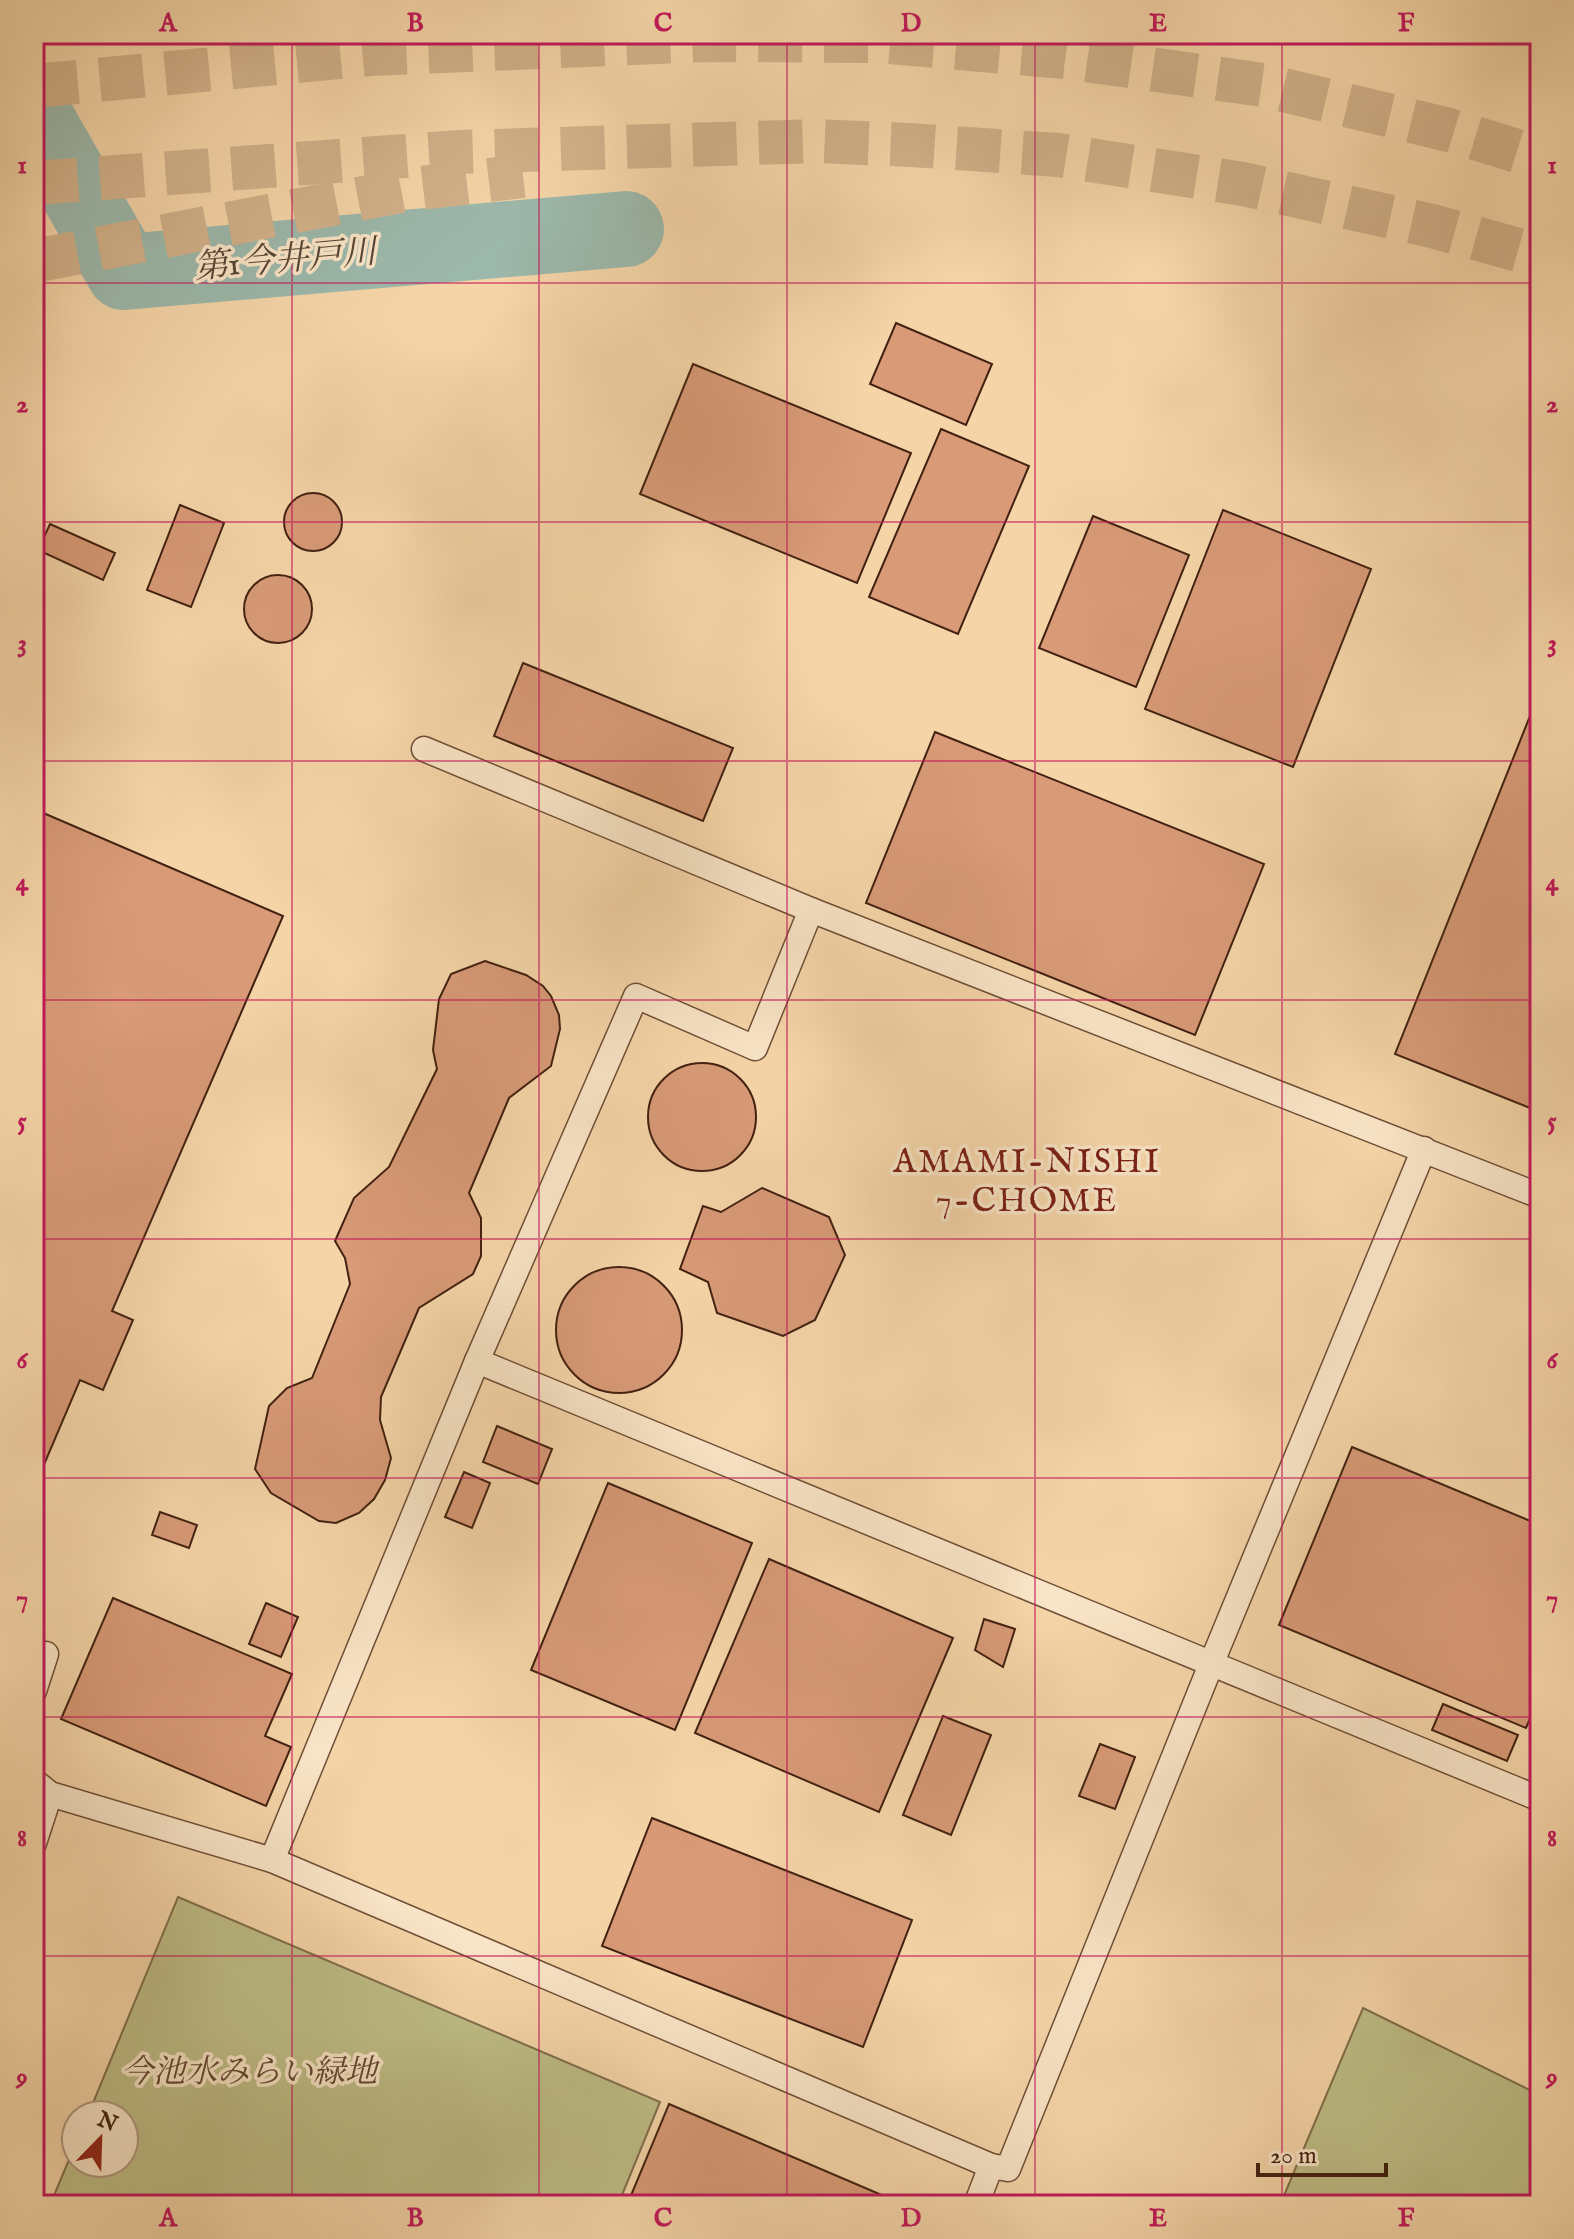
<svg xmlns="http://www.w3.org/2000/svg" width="1574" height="2239" font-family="'IM FELL English','Noto Serif JP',serif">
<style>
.green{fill:#bebd86;stroke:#806f4b;stroke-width:2}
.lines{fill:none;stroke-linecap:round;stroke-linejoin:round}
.river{stroke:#9cb8ab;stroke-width:76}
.building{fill:#d89a77;stroke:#422110;stroke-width:2}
.highway-tunnel{stroke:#d1b18a;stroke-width:44;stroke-dasharray:44 22;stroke-linecap:butt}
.lane-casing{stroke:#6f4e36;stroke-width:27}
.lane{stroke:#f8e4c6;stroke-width:24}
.grid{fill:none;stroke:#c2185b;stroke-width:2;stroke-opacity:0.55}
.labels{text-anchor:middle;stroke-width:7;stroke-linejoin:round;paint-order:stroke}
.park-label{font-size:32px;font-style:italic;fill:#61482e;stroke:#f8e4c6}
.water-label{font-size:34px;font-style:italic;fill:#584737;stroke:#f8e4c6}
.neighbourhood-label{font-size:34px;letter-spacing:2px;fill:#7a1f14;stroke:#f8e4c6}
.neatline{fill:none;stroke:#c2185b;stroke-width:3}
.grid-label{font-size:26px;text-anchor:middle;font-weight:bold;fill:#c2185b}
</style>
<rect width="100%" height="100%" fill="#f5d5a8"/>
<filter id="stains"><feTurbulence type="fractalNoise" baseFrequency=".0025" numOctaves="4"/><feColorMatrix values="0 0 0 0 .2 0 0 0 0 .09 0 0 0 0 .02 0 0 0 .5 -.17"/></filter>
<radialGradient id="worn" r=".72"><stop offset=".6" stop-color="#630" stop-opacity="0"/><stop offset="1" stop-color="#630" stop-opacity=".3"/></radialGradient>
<g class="green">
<polygon points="178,1897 660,2102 618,2205 50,2205 76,2143 76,2163 124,2163 124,2115 88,2115"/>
<polygon points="1363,2008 1540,2095 1540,2205 1280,2205"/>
</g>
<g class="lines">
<polyline class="river" points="34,115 124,272 626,229"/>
</g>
<g class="building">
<polygon points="896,323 992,364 966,425 870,384"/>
<polygon points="693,364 911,453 857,583 640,494"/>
<polygon points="941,429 1029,466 958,634 869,597"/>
<circle cx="313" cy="522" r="29"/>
<polygon points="180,505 224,523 191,607 147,590"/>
<polygon points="1223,510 1371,569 1293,767 1145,709"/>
<polygon points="1093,516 1189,555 1136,687 1039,648"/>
<polygon points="50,524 115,553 103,580 38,550"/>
<circle cx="278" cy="609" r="34"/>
<polygon points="523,663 733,748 703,821 494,736"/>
<polygon points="1540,691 1540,1112 1395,1054"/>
<polygon points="935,732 1264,864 1195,1035 866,903"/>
<polygon points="34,809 283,916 112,1311 133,1320 103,1390 80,1380 34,1488"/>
<polygon points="485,961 526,975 543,986 551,996 559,1015 560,1029 551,1066 509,1098 469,1193 481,1218 481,1256 473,1274 419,1308 381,1397 380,1420 391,1458 385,1480 374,1499 359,1513 336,1523 319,1521 271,1493 255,1469 269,1406 287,1388 312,1378 350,1284 345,1258 335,1241 354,1198 389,1167 437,1069 433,1050 439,999 451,974"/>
<circle cx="702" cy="1117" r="54"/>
<polygon points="762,1188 829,1217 845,1255 815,1320 783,1336 717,1313 708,1282 680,1269 703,1206 721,1212"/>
<circle cx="619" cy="1330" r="63"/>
<polygon points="497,1426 552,1449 538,1484 483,1462"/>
<polygon points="1352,1447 1540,1525 1540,1695 1526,1728 1279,1625"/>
<polygon points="464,1472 490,1483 472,1528 445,1517"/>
<polygon points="608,1483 752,1543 675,1730 531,1670"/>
<polygon points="160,1512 197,1525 189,1548 152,1535"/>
<polygon points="769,1559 953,1638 879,1812 695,1733"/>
<polygon points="113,1598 292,1674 265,1736 291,1747 266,1806 61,1719"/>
<polygon points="266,1603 298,1617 281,1657 249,1644"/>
<polygon points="984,1619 1015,1629 1003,1667 975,1650"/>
<polygon points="1443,1704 1518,1735 1507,1761 1432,1730"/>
<polygon points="943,1716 991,1735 951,1835 903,1815"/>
<polygon points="1100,1744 1135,1757 1115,1809 1079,1796"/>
<polygon points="652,1818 912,1920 863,2047 602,1946"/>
<polygon points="669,2104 905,2205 627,2205"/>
</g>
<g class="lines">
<g class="highway-tunnel">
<polyline points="34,86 371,54 706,40 876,41 1065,57 1263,85 1449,130 1540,158"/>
<polyline points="34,183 460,152 816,141 911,145 1058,155 1243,184 1432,226 1540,256"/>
<polyline points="34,261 411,189 523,176"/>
</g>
<g class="lane-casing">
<g id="lane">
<polyline points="424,749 811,910 1540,1196"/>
<polyline points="477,1361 1540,1799"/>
<polyline points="34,1691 46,1654"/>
<polyline points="34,1781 50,1794 272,1860 991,2166 1008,2169 1212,1662 1424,1149"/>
<polyline points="34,1843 50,1794"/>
<polyline points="272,1860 477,1361 636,996 755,1048 811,910"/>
<polyline points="976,2205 991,2166"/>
</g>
</g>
<use href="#lane" class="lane"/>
</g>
<path class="grid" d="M292,34V2205M539,34V2205M787,34V2205M1035,34V2205M1282,34V2205M34,283H1540M34,522H1540M34,761H1540M34,1000H1540M34,1239H1540M34,1478H1540M34,1717H1540M34,1956H1540"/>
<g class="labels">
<g class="park-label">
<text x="249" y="2082">今池水みらい緑地</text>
</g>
<g class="water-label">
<text transform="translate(285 258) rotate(-5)" y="12">第1今井戸川</text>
</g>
<g class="neighbourhood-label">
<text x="1027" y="1172">AMAMI-NISHI<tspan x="1027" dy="39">7-CHOME</tspan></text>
</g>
</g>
<rect width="1574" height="2239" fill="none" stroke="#f5d5a8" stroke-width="88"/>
<g transform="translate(100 2139) rotate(23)"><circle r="38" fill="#f8e4c6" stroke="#af967d" stroke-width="2"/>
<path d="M0-6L14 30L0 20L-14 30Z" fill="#8f2418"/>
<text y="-12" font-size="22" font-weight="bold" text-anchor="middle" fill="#422110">N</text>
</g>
<path d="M1258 2163v12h128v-12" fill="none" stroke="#422110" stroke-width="4"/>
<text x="1270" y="2163" font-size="24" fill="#422110" stroke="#f8e4c6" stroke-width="6" paint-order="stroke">20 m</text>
<rect x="44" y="44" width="1486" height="2151" class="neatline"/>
<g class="grid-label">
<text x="168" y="31">A</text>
<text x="415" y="31">B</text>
<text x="663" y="31">C</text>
<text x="911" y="31">D</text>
<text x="1158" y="31">E</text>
<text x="1406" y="31">F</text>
<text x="22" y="173">1</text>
<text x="1552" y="173">1</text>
<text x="22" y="412">2</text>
<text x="1552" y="412">2</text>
<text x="22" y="651">3</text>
<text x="1552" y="651">3</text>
<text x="22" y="890">4</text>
<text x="1552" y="890">4</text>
<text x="22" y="1129">5</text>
<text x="1552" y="1129">5</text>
<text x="22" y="1368">6</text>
<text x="1552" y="1368">6</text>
<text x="22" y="1607">7</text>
<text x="1552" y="1607">7</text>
<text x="22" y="1846">8</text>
<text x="1552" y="1846">8</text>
<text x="22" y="2085">9</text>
<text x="1552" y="2085">9</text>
<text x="168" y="2226">A</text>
<text x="415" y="2226">B</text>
<text x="663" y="2226">C</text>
<text x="911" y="2226">D</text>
<text x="1158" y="2226">E</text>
<text x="1406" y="2226">F</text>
</g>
<rect width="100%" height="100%" filter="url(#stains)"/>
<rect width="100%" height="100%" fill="url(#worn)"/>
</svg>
